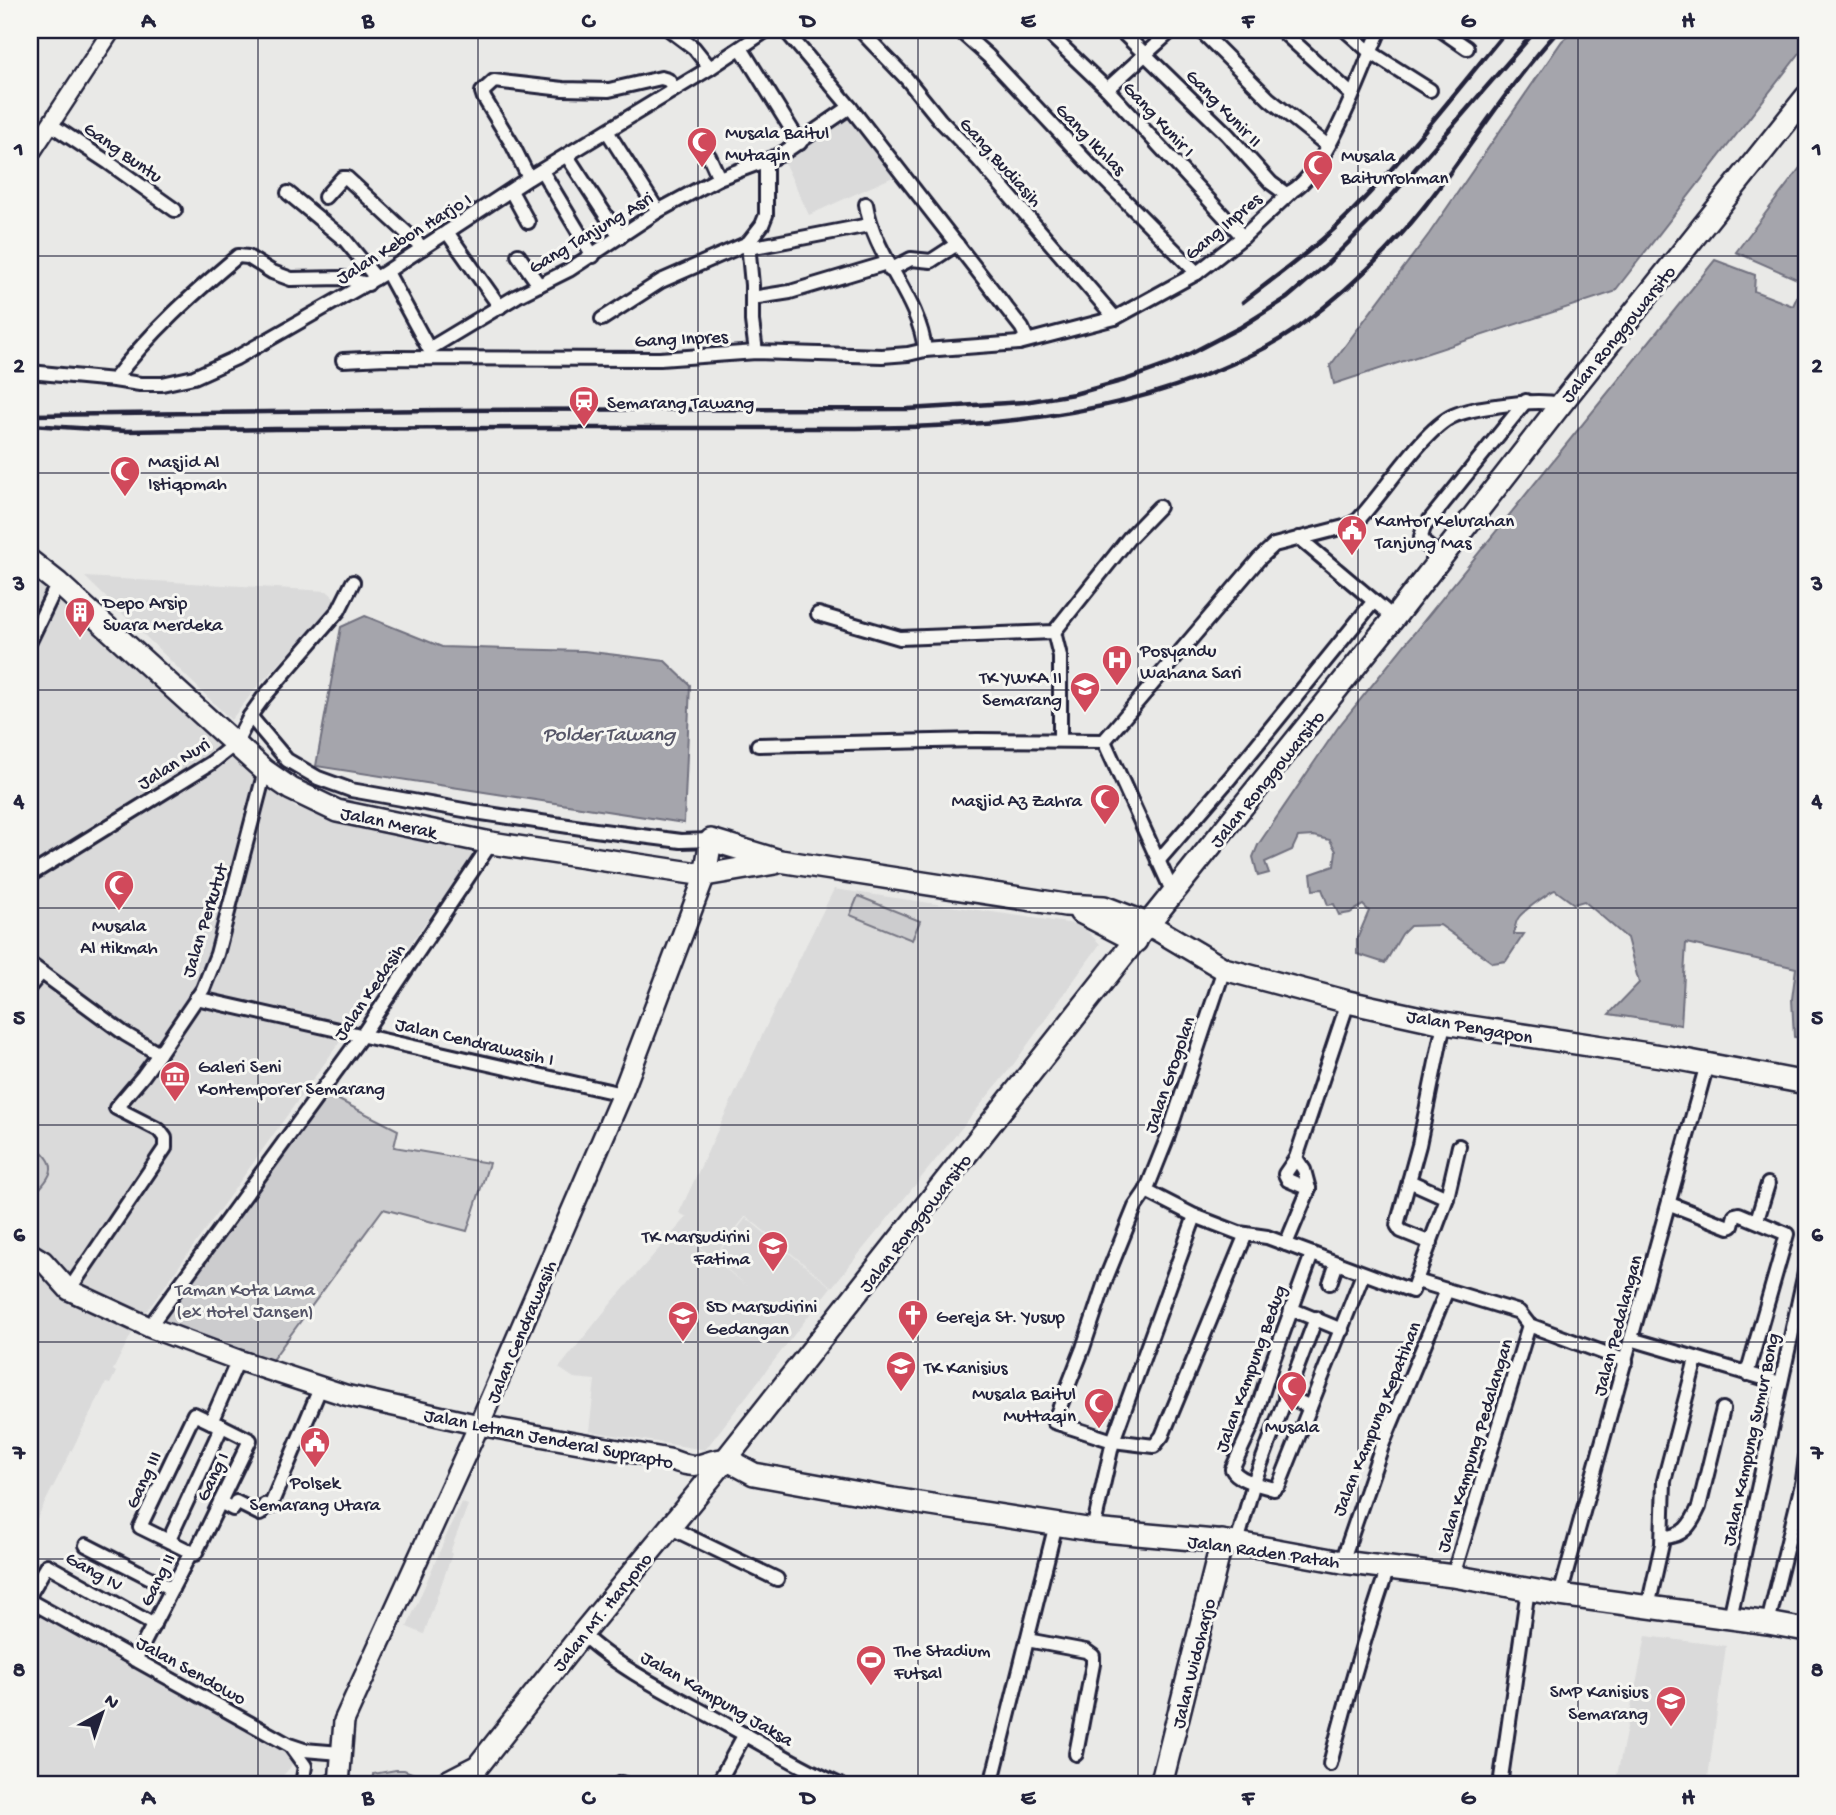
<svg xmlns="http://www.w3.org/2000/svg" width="1836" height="1815" font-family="'Gochi Hand',sans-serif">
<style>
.built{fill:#dadada}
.green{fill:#ccccce;stroke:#777784;stroke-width:2}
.water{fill:#a5a5ac;stroke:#71717f;stroke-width:2}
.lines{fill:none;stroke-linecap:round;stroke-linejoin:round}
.minor-casing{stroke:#22223b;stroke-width:18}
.tertiary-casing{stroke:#22223b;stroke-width:21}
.secondary-casing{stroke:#22223b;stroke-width:24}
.primary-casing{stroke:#22223b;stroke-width:26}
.trunk-casing{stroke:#22223b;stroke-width:26}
.minor{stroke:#f6f6f2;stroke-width:12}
.tertiary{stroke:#f6f6f2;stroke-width:16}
.secondary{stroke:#f6f6f2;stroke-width:19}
.primary{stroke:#f6f6f2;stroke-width:21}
.trunk{stroke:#f6f6f2;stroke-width:21}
.rail{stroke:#22223b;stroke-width:4.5}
.grid{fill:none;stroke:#22223b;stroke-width:2;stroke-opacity:0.55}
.labels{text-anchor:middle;stroke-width:6;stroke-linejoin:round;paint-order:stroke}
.street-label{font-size:19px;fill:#22223b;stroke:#f6f6f2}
.poi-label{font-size:19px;fill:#22223b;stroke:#f6f6f2;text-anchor:start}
.park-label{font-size:19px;fill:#555567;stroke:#f6f6f2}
.water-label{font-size:21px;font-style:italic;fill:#565668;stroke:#f6f6f2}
.neatline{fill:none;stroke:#22223b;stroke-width:2.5}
.grid-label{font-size:23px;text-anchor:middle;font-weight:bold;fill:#22223b}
</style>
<rect width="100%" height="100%" fill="#e9e9e7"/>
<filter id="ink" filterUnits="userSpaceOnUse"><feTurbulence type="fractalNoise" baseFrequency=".0143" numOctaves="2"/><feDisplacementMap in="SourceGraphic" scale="14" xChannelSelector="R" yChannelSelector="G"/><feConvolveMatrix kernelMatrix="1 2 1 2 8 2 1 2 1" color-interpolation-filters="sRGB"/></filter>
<g filter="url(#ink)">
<g class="built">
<polygon points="847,110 893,177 809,215 782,158"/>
<polygon points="30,574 46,582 296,808 476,852 134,1329 113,1370 116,1372 110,1384 106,1383 30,1532"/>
<polygon points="85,577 327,591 336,599 334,606 256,688 231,720"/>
<polygon points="834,889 1081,925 1100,944 1013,1065 832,1287 746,1216 713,1257 695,1243 703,1230 693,1243 747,1286 714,1258 746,1218 831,1287 705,1450 589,1431 595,1380 574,1378 559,1368 613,1301 687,1217 679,1213 771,1016"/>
<polygon points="461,1502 468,1505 450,1552 452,1554 424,1634 407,1627"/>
<polygon points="30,1612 295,1758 290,1768 274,1785 30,1785"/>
<polygon points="1646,1636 1726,1646 1707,1785 1615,1785"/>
</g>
<g class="green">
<polygon points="858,896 920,921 912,940 850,915"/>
<polygon points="327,1094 398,1130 394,1147 489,1163 467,1231 383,1209 269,1364 155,1323"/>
<path d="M30,1142C62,1166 54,1173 30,1199Z"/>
<polygon points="396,1770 404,1770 430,1780 430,1784 390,1785 373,1777 373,1774"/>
</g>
<g class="water">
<polygon points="1575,30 1806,30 1806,45 1614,292 1334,384 1330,366 1429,234 1562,41"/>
<polygon points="1806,160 1806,283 1736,252"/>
<path d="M1715,260L1755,275L1754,291L1793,306L1800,290L1806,293V1039L1794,1037L1792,999L1796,968L1686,943L1681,1025L1609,1014L1639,983L1627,938L1584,901L1574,904L1555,890C1551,891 1522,912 1519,917C1515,922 1515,927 1514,934H1524L1506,961L1493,963L1440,925L1410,926L1402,934L1385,963L1357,954V939L1369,911L1363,905L1350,913L1339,915L1334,904L1328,905L1322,889L1313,890L1311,874L1334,866L1336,851L1330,840L1313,836L1298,837L1292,850L1265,862L1269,873L1258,876L1253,857L1258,845L1339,726Z"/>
<polygon points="365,616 442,647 584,651 665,661 690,685 684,823 316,766 341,627"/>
</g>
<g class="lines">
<g class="minor-casing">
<g id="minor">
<polyline points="670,30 694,48 710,68"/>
<polyline points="785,30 850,107 1022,328 1026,337 1019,343"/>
<polyline points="860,30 906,78 940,120 978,159 1115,318"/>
<polyline points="959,30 988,56 1090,165 1197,273"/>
<polyline points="1045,30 1107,89 1243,237"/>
<path d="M1120,30L1227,134L1271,183L1286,194C1326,179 1362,69 1380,30"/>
<polyline points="1200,30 1269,99 1328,146"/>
<polyline points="1281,30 1352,95"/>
<polyline points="1345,30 1370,52 1430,90"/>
<polyline points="1441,30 1467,48"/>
<polyline points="741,48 800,143"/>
<polyline points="1107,89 1172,30"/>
<polyline points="50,124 109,163 175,210"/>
<polyline points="607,131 658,211"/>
<polyline points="567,156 620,237"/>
<polyline points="709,156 719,178"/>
<polyline points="542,171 593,256"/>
<polyline points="529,178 512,144 484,98 482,92 494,81 563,89 609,90 661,78 668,80 675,89"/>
<polyline points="511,191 528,222"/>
<polyline points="288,193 345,240 376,278"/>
<polyline points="325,197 342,178 347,178 423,248"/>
<path d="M866,204C874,257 919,297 925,350"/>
<polyline points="447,232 500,307"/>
<polyline points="748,243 762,225 766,215 766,160"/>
<polyline points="749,248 869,225"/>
<polyline points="518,255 539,285"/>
<polyline points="890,270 911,259 931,261 957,244"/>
<polyline points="387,272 429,349 517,296 569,270 658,211 719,178 780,155 850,107"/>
<polyline points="752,298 790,292 887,263"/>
<polyline points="602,319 661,281 748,243 752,285 752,321 756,352"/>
<polyline points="343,360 386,358 660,359 756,352 882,356 908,354 925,350 1019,343 1115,318 1197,273 1243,237 1291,192"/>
<polyline points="30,372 114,380 140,384 162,384 194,377 236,358 383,274 529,178 710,68 767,30"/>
<path d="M114,380C149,333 194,293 238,256L248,257L272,272L291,279L343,278L368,284"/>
<polyline points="1299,538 1394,618"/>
<polyline points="1442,557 1426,545 1421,537 1424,527 1526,401"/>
<polyline points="818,614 900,638 1054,632 1129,538 1159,507"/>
<polyline points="1054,632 1060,656 1060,739"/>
<polyline points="30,641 58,583"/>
<polyline points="250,716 287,760 318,778 351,790 475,812 595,830 681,841 711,840"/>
<polyline points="1104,741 1173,893"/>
<path d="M758,745L977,740L1104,741L1259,559L1274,545L1348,526L1358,520C1383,494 1423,430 1453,416C1466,410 1481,408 1496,406C1518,403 1538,400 1561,404"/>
<polyline points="1158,861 1230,778 1374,601"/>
<polyline points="30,875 211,763 236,743 250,716 263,698 339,610 353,582"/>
<polyline points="30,964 125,1034 159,1054 203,989 217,954 265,771"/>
<polyline points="1224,969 1168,1136 1146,1191 1135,1207 1107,1276 1083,1348 1054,1422 1113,1441 1154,1446 1162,1436 1246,1234"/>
<polyline points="30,986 41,973"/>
<polyline points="196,998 622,1094"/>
<polyline points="1296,1158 1304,1170 1309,1189"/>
<polyline points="1409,1181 1447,1198"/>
<polyline points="1309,1189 1288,1180 1285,1174 1296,1158 1348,1002"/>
<polyline points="1146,1191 1195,1216 1239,1233 1267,1237 1412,1291 1447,1198 1459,1146"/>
<polyline points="1670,1204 1729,1227 1732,1226 1735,1215 1739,1214 1787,1234 1747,1374"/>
<polyline points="1757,1220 1768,1184"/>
<polyline points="1431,1243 1401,1231 1397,1225 1419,1145 1444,1023"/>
<polyline points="1286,1244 1309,1189"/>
<path d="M1312,1254L1273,1360L1252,1426L1232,1469C1238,1481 1262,1485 1274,1489L1279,1485L1363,1274"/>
<polyline points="1417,1281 1519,1312 1529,1325 1626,1361"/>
<polyline points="1330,1283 1337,1263"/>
<polyline points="69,1290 165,1148 165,1138 159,1130 116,1108 143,1076 159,1054"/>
<polyline points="1291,1309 1342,1330"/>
<polyline points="149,1327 363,1034 491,843"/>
<polyline points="1631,1339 1780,1383"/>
<polyline points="1285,1395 1310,1407"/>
<polyline points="220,1502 233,1509 236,1502 260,1514 265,1505 270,1507 321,1386"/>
<polyline points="669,1527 777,1579"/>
<polyline points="1093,1530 1113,1441 1195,1216"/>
<path d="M1663,1537C1683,1537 1691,1525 1699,1507L1723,1409"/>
<polyline points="169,1540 222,1426 211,1422 238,1360"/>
<polyline points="1237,1543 1254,1482 1316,1318"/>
<polyline points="86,1545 172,1589"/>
<polyline points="191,1552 140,1527 194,1414 211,1422"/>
<polyline points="191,1552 195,1554 250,1440 222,1426"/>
<polyline points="1342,1562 1383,1443 1447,1290"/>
<polyline points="1453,1576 1529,1325"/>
<polyline points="30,1594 47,1565 154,1625"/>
<polyline points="1560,1595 1707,1064"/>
<polyline points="30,1601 289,1745 304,1750 341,1753"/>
<polyline points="1648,1607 1662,1544 1664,1481 1696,1359"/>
<polyline points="1730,1618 1806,1268"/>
<polyline points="1768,1623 1803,1480 1806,1457"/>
<path d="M582,1634C618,1669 683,1700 727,1725C765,1745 801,1768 840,1785"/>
<polyline points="1027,1640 1086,1651 1093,1656 1093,1664 1076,1754"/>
<polyline points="135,1660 191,1552"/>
<polyline points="292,1748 305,1766 302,1785"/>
<path d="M1330,1764C1347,1697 1365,1634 1388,1568"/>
<polyline points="617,1785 621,1783 627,1785"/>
<polyline points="717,1785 745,1734"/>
<polyline points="991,1785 1056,1524"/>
<polyline points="1500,1785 1528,1589"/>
</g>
</g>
<g class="tertiary-casing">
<polyline id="tertiary" points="30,155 112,30"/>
</g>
<g class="secondary-casing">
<g id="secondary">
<path d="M30,1253L43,1261L69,1290L149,1327L238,1360L345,1395L479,1425L669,1459C678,1462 688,1467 698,1465C708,1463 715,1458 726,1459"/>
<polyline points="339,1784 344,1721 479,1425 622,1094 705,875"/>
</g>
</g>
<g class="primary-casing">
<g id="primary">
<polyline points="30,561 58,583 265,771 291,789 337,811 491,843 705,875 775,863"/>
<polyline points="705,875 711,840 780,861 1065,905 1104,907 1148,924 1394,618 1561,404 1806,97"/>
<polyline points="1080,912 1136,941"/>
<polyline points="333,1785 342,1785"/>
<polyline points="441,1785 474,1768"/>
<polyline points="463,1785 582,1634 726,1459"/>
</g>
</g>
<g class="trunk-casing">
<g id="trunk">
<polyline points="1806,1083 1674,1058 1444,1023 1348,1002 1224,969 1148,924 726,1459 754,1474 893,1499 1093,1530 1237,1543 1342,1562 1453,1576 1560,1595 1768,1623 1806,1630"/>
<polyline points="1161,1785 1222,1541"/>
</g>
</g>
<use href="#minor" class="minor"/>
<use href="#tertiary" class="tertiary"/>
<use href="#secondary" class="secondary"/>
<use href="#primary" class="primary"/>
<use href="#trunk" class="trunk"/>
<g class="rail">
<path d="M1243,302C1274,278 1306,255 1335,228C1398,168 1452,96 1507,30"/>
<polyline points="30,415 438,410 908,409 1024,402 1074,394 1125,380 1172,363 1241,327 1287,298 1328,263 1369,222 1536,30"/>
<path d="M30,425L126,431C289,428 451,428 613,428C679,428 746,428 812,428C952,428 1089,425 1220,369C1246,358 1274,345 1297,328C1345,293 1387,254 1424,207C1470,149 1508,85 1559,30"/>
</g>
</g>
</g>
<path class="grid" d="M258,30V1785M478,30V1785M698,30V1785M918,30V1785M1138,30V1785M1358,30V1785M1578,30V1785M30,256H1806M30,473H1806M30,690H1806M30,908H1806M30,1125H1806M30,1342H1806M30,1559H1806"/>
<defs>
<g id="mosque-pin" transform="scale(1.575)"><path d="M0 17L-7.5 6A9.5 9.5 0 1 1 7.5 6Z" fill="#d1495b" stroke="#f6f6f2"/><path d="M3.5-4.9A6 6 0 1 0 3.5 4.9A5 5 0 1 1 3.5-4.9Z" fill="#fff"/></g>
<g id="station-pin" transform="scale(1.575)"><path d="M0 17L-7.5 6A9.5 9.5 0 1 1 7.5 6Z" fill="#d1495b" stroke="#f6f6f2"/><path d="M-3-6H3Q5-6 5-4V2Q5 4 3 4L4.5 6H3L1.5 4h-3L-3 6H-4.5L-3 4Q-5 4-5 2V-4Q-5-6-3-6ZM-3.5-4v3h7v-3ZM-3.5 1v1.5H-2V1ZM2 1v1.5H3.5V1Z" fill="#fff"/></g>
<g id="civic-pin" transform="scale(1.575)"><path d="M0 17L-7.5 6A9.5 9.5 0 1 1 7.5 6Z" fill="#d1495b" stroke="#f6f6f2"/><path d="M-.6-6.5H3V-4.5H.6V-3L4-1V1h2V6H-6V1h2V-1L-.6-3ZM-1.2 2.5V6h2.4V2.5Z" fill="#fff"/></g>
<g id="building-pin" transform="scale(1.575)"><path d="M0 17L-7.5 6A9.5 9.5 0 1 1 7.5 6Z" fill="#d1495b" stroke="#f6f6f2"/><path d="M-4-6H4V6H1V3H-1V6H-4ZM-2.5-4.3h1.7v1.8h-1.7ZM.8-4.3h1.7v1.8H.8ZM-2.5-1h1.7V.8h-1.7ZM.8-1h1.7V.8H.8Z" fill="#fff"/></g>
<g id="hospital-pin" transform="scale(1.575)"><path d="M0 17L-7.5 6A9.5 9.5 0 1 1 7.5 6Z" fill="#d1495b" stroke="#f6f6f2"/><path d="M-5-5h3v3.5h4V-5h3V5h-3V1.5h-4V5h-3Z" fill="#fff"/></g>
<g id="school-pin" transform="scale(1.575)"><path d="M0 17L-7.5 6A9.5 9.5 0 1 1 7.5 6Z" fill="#d1495b" stroke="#f6f6f2"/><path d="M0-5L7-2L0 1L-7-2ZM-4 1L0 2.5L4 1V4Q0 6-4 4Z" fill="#fff"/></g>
<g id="museum-pin" transform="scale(1.575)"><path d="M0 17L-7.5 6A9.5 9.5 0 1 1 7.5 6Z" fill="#d1495b" stroke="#f6f6f2"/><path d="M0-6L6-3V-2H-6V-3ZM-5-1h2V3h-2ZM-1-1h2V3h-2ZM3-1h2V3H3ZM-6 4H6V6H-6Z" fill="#fff"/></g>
<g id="church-pin" transform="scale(1.575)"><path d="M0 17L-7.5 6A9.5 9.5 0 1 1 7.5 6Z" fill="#d1495b" stroke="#f6f6f2"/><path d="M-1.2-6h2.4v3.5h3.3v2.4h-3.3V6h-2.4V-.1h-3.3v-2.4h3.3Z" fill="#fff"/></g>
<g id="stadium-pin" transform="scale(1.575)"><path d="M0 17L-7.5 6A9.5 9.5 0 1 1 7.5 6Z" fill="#d1495b" stroke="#f6f6f2"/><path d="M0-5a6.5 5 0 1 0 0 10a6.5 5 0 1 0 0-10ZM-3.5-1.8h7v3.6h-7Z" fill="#fff"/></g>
</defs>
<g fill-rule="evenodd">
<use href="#mosque-pin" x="702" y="142"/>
<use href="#mosque-pin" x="1318" y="165"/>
<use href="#station-pin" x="584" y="401"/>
<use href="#mosque-pin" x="125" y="471"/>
<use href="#civic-pin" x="1352" y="530"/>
<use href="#building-pin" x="80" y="612"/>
<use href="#hospital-pin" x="1117" y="660"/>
<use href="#school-pin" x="1085" y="687"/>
<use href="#mosque-pin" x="1105" y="799"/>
<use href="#mosque-pin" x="119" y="885"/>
<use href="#museum-pin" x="175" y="1076"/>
<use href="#school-pin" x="773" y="1246"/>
<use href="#church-pin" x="913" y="1315"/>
<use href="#school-pin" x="683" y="1316"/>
<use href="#school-pin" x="901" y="1366"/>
<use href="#mosque-pin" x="1292" y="1386"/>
<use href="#mosque-pin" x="1099" y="1403"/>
<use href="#civic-pin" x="315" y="1442"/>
<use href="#stadium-pin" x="871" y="1660"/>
<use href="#school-pin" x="1671" y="1701"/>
</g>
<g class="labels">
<g class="street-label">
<text transform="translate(1225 107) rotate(46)" y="7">Gang Kunir II</text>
<text transform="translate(1160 118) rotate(47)" y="7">Gang Kunir I</text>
<text transform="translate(1092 138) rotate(46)" y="7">Gang Ikhlas</text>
<text transform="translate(124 151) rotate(35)" y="7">Gang Buntu</text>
<text transform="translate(1002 161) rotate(48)" y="7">Gang Budiasih</text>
<text transform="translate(1222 225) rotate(-40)" y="7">Gang Inpres</text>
<text transform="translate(590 231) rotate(-31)" y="7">Gang Tanjung Asri</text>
<text transform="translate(403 237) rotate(-32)" y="7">Jalan Kebon Harjo I</text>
<text transform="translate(1617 333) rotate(-51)" y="7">Jalan Ronggowarsito</text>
<text transform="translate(681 337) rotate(-3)" y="7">Gang Inpres</text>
<text transform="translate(173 762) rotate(-32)" y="7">Jalan Nuri</text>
<text transform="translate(1266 778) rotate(-51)" y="7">Jalan Ronggowarsito</text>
<text transform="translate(389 821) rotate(12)" y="7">Jalan Merak</text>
<text transform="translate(203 920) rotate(-73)" y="7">Jalan Perkutut</text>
<text transform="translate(368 991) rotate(-56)" y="7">Jalan Kedasih</text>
<text transform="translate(1470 1025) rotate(10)" y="7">Jalan Pengapon</text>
<text transform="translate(475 1040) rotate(13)" y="7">Jalan Cendrawasih I</text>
<text transform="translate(1168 1074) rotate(-71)" y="7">Jalan Grogolan</text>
<text transform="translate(914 1222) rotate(-52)" y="7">Jalan Ronggowarsito</text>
<text transform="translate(1616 1325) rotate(-75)" y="7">Jalan Pedalangan</text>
<text transform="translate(520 1331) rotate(-67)" y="7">Jalan Cendrawasih</text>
<text transform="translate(1249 1368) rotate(-70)" y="7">Jalan Kampung Bedug</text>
<text transform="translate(1375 1418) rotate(-68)" y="7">Jalan Kampung Kepatihan</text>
<text transform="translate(549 1437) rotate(11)" y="7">Jalan Letnan Jenderal Suprapto</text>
<text transform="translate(1749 1439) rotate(-78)" y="7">Jalan Kampung Sumur Bong</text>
<text transform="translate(1473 1445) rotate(-73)" y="7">Jalan Kampung Pedalangan</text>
<text transform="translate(211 1476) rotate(-64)" y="7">Gang I</text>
<text transform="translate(142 1479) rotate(-65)" y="7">Gang III</text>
<text transform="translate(1264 1550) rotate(8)" y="7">Jalan Raden Patah</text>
<text transform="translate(95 1570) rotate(29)" y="7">Gang IV</text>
<text transform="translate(156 1579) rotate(-63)" y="7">Gang II</text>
<text transform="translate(601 1611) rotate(-51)" y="7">Jalan MT. Haryono</text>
<text transform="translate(1192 1663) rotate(-76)" y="7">Jalan Widoharjo</text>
<text transform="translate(192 1669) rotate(29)" y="7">Jalan Sendowo</text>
<text transform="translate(718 1697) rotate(30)" y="7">Jalan Kampung Jaksa</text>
</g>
<g class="poi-label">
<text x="725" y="138">Musala Baitul<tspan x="725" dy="22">Mutaqin</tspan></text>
<text x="1341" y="161">Musala<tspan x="1341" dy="22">Baiturrohman</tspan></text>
<text x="607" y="408">Semarang Tawang</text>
<text x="148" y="467">Masjid Al<tspan x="148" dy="22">Istiqomah</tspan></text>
<text x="1375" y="526">Kantor Kelurahan<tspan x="1375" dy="22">Tanjung Mas</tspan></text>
<text x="103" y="608">Depo Arsip<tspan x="103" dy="22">Suara Merdeka</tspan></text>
<text x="1140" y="656">Posyandu<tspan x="1140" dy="22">Wahana Sari</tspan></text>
<text x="1062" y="683" text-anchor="end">TK YWKA II<tspan x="1062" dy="22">Semarang</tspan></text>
<text x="1082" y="806" text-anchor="end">Masjid Az Zahra</text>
<text x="119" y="931" text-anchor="middle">Musala<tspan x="119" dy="22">Al Hikmah</tspan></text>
<text x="198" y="1072">Galeri Seni<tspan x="198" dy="22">Kontemporer Semarang</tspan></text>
<text x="750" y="1242" text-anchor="end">TK Marsudirini<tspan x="750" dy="22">Fatima</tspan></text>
<text x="706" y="1312">SD Marsudirini<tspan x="706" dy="22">Gedangan</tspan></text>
<text x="936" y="1322">Gereja St. Yusup</text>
<text x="924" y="1373">TK Kanisius</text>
<text x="1076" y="1399" text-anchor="end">Musala Baitul<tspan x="1076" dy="22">Muttaqin</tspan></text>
<text x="1292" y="1432" text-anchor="middle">Musala</text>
<text x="315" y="1488" text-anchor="middle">Polsek<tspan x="315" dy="22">Semarang Utara</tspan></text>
<text x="894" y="1656">The Stadium<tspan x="894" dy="22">Futsal</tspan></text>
<text x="1648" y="1697" text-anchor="end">SMP Kanisius<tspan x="1648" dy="22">Semarang</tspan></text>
</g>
<g class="park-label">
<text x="245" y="1295">Taman Kota Lama<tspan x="245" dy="22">(ex Hotel Jansen)</tspan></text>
</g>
<g class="water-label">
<text x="609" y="740">Polder Tawang</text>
</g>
</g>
<rect width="1836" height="1815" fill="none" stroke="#f6f6f2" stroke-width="77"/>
<g transform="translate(102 1713) rotate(40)" stroke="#f6f6f2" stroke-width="5" paint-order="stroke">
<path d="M0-5L12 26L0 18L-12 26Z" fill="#22223b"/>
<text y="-10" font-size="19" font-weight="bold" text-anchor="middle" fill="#22223b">N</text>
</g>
<rect x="38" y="38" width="1760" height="1738" class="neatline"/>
<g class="grid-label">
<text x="148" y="27">A</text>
<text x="368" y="27">B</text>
<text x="588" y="27">C</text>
<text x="808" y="27">D</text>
<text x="1028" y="27">E</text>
<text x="1248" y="27">F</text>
<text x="1468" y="27">G</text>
<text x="1688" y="27">H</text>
<text x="19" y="155">1</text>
<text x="1817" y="155">1</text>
<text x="19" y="372">2</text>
<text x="1817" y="372">2</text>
<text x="19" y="590">3</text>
<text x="1817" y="590">3</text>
<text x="19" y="807">4</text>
<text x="1817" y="807">4</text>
<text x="19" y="1024">5</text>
<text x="1817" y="1024">5</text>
<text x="19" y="1241">6</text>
<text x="1817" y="1241">6</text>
<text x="19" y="1459">7</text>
<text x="1817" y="1459">7</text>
<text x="19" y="1676">8</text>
<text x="1817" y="1676">8</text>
<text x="148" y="1804">A</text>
<text x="368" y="1804">B</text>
<text x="588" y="1804">C</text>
<text x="808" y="1804">D</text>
<text x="1028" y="1804">E</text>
<text x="1248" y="1804">F</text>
<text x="1468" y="1804">G</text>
<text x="1688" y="1804">H</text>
</g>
</svg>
